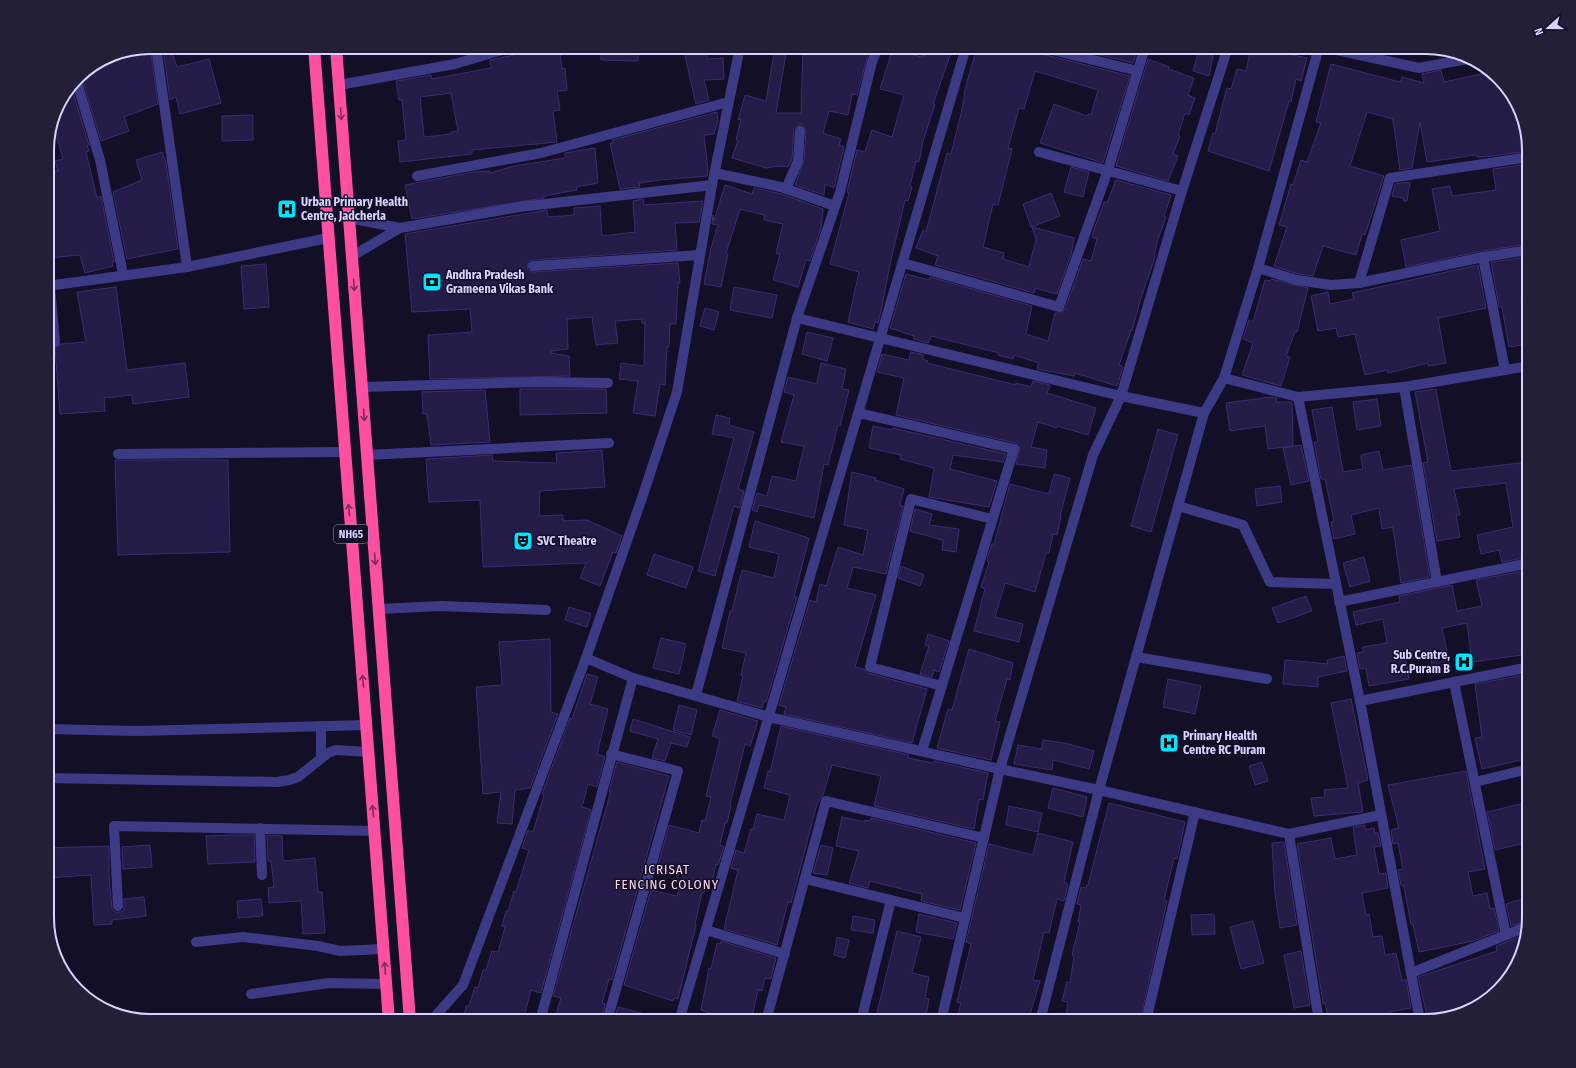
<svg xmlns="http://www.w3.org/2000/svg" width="1576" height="1068" font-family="'Fira Sans Condensed',sans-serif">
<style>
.building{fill:#241b47;stroke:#3b2d73;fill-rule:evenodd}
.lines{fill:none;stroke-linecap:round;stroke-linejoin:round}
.minor{stroke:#3d3a85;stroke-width:10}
.highway{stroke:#ff4fa3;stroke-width:12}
.oneway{stroke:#7d2c5e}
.labels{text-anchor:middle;stroke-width:3;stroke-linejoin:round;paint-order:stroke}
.shield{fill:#130f26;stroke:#9e99be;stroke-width:1}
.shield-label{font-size:11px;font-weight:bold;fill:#d9d4ff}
.poi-label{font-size:12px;font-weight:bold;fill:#d9d4ff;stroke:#130f26;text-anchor:start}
.neighbourhood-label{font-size:13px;letter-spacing:1px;fill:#ffd6f0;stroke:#130f26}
.rim{fill:none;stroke:#d9d4ff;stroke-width:2}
</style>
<rect width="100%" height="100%" fill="#130f26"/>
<g class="building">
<polygon points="150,47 158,104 124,117 129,131 101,141 81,75 111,55"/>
<polygon points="163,47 170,47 177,67 209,59 221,103 180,114 176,97 170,100"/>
<path d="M541,47H559L562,69L565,68L567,90L557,91L560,110L553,111L557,142L472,150V154L400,162L398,141L406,140L402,100H399L396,81L431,75L432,79L491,68L490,60L514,55L517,51L541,49ZM451,93L458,131L451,132V134L424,137L420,97Z"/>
<polygon points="601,47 638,47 638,61 601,60"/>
<polygon points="683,47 707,47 707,59 723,58 724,79 704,80 709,100 696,104"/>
<polygon points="775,47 787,47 776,113 801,113 803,47 870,48 857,95 852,94 848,115 829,111 823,133 841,139 839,145 844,147 834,188 825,184 824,195 795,185 804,161 806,131 803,125 798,125 794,128 792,159 788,167 779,166 766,168 732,158 738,140 736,140 741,119 738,120 745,95 766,101"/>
<polygon points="928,47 953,47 933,104 935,104 923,141 919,162 916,161 910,186 912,187 908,201 905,200 889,269 881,311 878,323 875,322 873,329 848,322 859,272 830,264 849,193 847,192 857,150 865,152 872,130 892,137 904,95 880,89 893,48 921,57 922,55 925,56"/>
<polygon points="977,47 1034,47 1038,53 1130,76 1103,163 1040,143 1054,104 1087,116 1088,114 1091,115 1098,90 1035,71 1024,109 1019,108 1008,148 1012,149 998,205 993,204 983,247 1004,253 1003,259 1029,267 1036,239 1032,227 1074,238 1071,255 1057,294 1035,288 1034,293 935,265 938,256 916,248 923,230 926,232 947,153 951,154 961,114 965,93 964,93"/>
<polygon points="1067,47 1135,47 1132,54 1136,55 1133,63"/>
<polygon points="1200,47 1215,47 1209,76 1193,71"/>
<polygon points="1251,47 1259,47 1307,58 1301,81 1296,79 1291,102 1289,101 1269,171 1208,151 1213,133 1215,134 1227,88 1231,89 1237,69 1246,71"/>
<polygon points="1148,59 1169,67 1168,69 1194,78 1188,95 1195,98 1189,115 1185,113 1178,135 1180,136 1173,154 1178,156 1168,181 1116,166"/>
<polygon points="1331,64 1400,82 1402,77 1424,83 1422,74 1441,70 1444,82 1490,72 1518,104 1529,151 1492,156 1477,157 1476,155 1427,162 1420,122 1412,168 1400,170 1393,119 1367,112 1350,166 1384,176 1365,235 1362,234 1356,255 1323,246 1313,276 1298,274 1274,266 1287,227 1279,225 1291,184 1293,185 1301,160 1307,162 1321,123 1316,122"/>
<polygon points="71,86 89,145 87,145 89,151 86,152 97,198 101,196 114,262 112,263 113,266 85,273 80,255 47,258 47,171 58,171 55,161 63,159 53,123 58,105"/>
<polygon points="717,112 718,121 714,134 704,135 708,170 707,176 660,180 639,183 640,187 620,189 610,143 613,143 612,140"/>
<polygon points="253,115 253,140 222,141 222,116"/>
<polygon points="595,148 598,183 576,187 577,190 544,196 544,198 412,219 405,185 474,172 490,171 490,173 514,166 565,158 565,153"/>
<polygon points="162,152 166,163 178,249 127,259 113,192 142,180 136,160"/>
<polygon points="1529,164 1529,244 1482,251 1406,267 1401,240 1440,231 1432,189 1450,186 1452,196 1496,190 1493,169"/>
<polygon points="1071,167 1089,172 1083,197 1064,192"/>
<polygon points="1116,180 1171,195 1164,216 1166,217 1158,239 1154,256 1155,257 1140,301 1132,331 1131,330 1119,365 1123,367 1117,386 1075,373 1074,376 1037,369 1039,363 1014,355 1013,359 998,355 999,353 931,336 928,343 914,339 914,336 890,328 906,274 929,280 930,277 1032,306 1026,334 1048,341 1055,313 1061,313 1065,309 1083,259 1091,261 1097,239 1092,237 1095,227 1104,202 1107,203"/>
<polygon points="1410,182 1407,201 1404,201 1403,198 1392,196 1395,184"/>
<polygon points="725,185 752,194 754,188 782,194 823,209 821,228 810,261 806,260 798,287 773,280 780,254 776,253 783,224 764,220 764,215 740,209 726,253 728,254 721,287 704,284 711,248 718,225 712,224 713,215 714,221"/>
<polygon points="1051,193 1060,216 1031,227 1023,204"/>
<polygon points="643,199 644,205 703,201 699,222 675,223 677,250 533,260 529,261 527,266 528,270 533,272 678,263 680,283 678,283 676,324 670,324 669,347 667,347 665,385 660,384 655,416 633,413 638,381 619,379 621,363 644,366 645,323 642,323 642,319 615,321 618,343 596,345 592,317 567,319 568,349 551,351 551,353 569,356 570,376 430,379 428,335 472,332 470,309 412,312 405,234 547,210 548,217 574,215 574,208 600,206 602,236 635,232 633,201"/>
<polygon points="1529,257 1529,300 1521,302 1529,344 1509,347 1502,307 1499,307 1491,262"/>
<polygon points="266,264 269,307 244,309 241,266"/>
<polygon points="1478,265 1486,308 1438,318 1446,363 1428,366 1428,363 1388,373 1387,370 1365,375 1355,334 1338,337 1336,328 1318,331 1311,296 1328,292 1330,304 1354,299 1352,293"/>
<polygon points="1271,279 1308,288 1297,332 1295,332 1286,356 1290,357 1281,386 1242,375 1253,343 1243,339 1249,320 1253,322 1265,280 1270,281"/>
<polygon points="116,287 127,370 185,363 189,397 133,404 132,395 104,398 105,411 60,414 55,348 61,344 86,342 77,292"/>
<polygon points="734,287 777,295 772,318 730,310"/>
<polygon points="705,308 719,312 714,330 700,326"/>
<polygon points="807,332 833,338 827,361 802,354"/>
<polygon points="911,352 924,355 922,359 928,361 927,363 1016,385 1016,383 1031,387 1033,381 1050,385 1047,393 1096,408 1088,435 1057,426 1057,428 1038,422 1031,447 1047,450 1045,468 1016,464 1020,448 1015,443 896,415 904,378 877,372 882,354 909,360"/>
<polygon points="821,363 846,369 842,389 849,390 840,426 838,425 828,465 824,464 814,518 759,505 757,512 752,510 757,493 767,496 772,476 796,481 804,446 781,442 794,395 784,392 788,377 817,384"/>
<polygon points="520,389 606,389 607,413 520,415"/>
<polygon points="1436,389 1451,471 1529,462 1529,506 1526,507 1529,529 1529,557 1502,562 1499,550 1481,554 1477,535 1513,527 1506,483 1454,489 1460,515 1456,515 1460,537 1437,541 1423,463 1428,462 1415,392"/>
<polygon points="485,390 490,442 431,445 427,414 423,414 422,392"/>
<polygon points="1271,397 1277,398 1276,402 1292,402 1293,446 1268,449 1265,426 1230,431 1226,403"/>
<polygon points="1377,399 1381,426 1357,430 1353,402"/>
<polygon points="1332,407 1343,472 1363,469 1361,455 1379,451 1383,470 1411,465 1430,577 1401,583 1393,527 1382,529 1379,508 1351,515 1355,534 1334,539 1331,522 1334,521 1325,479 1321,479 1314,442 1318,442 1312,410"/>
<polygon points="716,415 730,418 729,425 754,432 738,489 744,491 740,508 734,506 715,576 698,571 734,438 712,434"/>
<polygon points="873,426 892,430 893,428 1006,454 1003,462 953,455 950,469 997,481 989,507 929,497 934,468 900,459 901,455 869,448"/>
<polygon points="1158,429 1178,435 1151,532 1131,526"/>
<polygon points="1301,445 1309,481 1291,485 1283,448"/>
<polygon points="602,450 605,487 540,491 539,516 563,515 563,521 587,520 622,536 616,553 613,552 600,586 580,578 586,563 483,567 480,500 429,502 426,459 492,455 493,461 557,463 556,453"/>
<polygon points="115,460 228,460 230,552 118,555"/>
<polygon points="852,472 876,478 875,480 904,489 900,505 903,506 886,574 853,567 847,588 876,595 855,667 864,669 868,673 927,689 912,743 784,714 786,707 779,705 810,600 816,602 820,584 826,586 838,547 863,555 868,530 844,525"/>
<polygon points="1054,474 1070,478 1060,516 1061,516 1057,535 1053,534 1049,553 1046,553 1035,592 1005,583 995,617 1023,624 1019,642 974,631 985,589 981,587 989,562 987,561 988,556 992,544 994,544 1010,484 1049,494"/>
<polygon points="1280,486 1282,502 1257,506 1255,489"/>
<polygon points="915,509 932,514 929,525 959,529 956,552 942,550 943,540 910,531"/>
<polygon points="755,521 809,538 794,597 797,597 766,702 764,701 762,708 737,701 743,676 741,675 746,653 722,648 730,611 732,611 742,570 774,578 779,554 749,547"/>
<polygon points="654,554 693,567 686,588 647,575"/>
<polygon points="1364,557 1370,581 1350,587 1343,563"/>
<polygon points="901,566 924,575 920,586 898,578"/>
<polygon points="1529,570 1529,654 1472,662 1467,623 1442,628 1451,670 1434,674 1430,655 1406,660 1409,679 1369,686 1366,668 1360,669 1357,653 1363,652 1363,647 1387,643 1383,619 1356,625 1353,612 1400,602 1399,596 1452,585 1457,611 1482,606 1476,580"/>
<polygon points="1306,596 1312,611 1278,623 1272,608"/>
<polygon points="569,607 591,614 587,627 565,620"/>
<polygon points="928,634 949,641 939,672 934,670 932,677 920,674 929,646 925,645"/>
<polygon points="661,638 686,644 679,674 653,668"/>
<polygon points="550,639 551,712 558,714 530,788 515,790 512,824 497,823 501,792 483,794 476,687 502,685 499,642"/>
<polygon points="969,649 1013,663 1010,680 1007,679 995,721 1000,722 991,760 937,748 948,709 952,710"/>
<polygon points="1344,656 1347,671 1318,677 1318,687 1283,684 1285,660 1328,664 1327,660"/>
<polygon points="587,674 598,677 590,704 608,709 597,754 605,757 597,787 588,784 582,807 591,810 541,993 531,990 523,1021 463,1021 466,1006 469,1006 475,987 478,988 483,970 486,970 492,951 498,952 505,927 502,926 506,911 508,911 514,891 516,892 529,850 522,848 528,830 533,832 544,795 542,794 570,718 572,719"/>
<polygon points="1529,674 1529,758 1482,769 1475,738 1482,737 1475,684"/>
<polygon points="1168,679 1201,686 1195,714 1163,707"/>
<polygon points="1351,699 1368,780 1358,783 1363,812 1314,816 1311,798 1325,797 1324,790 1348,788 1331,703"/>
<polygon points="679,705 697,710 691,735 673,730"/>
<polygon points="720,710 758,721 750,746 745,744 730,805 731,806 727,823 725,823 720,845 724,847 718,865 716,864 712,881 707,880 704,893 702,893 695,924 696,925 678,999 674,998 673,1001 624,985 651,890 677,896 683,875 657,869 669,825 699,833 702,820 705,821 711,797 706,796 720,739 712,736"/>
<polygon points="633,719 690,737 687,747 671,743 665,761 652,758 658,739 630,731"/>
<polygon points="781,726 909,755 908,758 933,763 934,761 988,773 983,800 979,799 974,829 874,806 881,776 832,765 823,795 817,804 791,903 788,902 777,945 724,929 738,870 731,868 736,850 744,853 751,829 753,830 757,814 784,820 790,795 764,788 768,771 770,772"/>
<polygon points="1043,740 1065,743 1094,751 1089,769 1053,760 1052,770 1014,764 1018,745 1042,749"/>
<polygon points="617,762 669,776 612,980 609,979 602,1003 605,1004 601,1021 554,1021 561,998 553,996 611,791 609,791"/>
<polygon points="1262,762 1268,781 1255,785 1249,766"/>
<polygon points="1466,771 1485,869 1468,872 1473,896 1487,893 1490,909 1494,908 1499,931 1473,941 1419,952 1413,924 1411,924 1404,886 1401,885 1398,870 1403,869 1398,843 1393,844 1391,830 1399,828 1388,785"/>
<polygon points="1053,788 1087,797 1083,817 1048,808"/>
<polygon points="1529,802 1529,842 1495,850 1487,812"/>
<polygon points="1109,803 1185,822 1177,859 1174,858 1164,900 1167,901 1140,1021 1065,1021 1068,1002 1062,1001 1067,982 1070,983 1074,956 1072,955 1080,922 1078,922 1081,905 1077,904 1081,887 1086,888 1087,885 1088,885"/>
<polygon points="1009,806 1042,813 1038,832 1006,825"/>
<polygon points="842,817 865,822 865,820 870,821 871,818 976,843 960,910 921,901 922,894 870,881 868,888 849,883 859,851 836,846"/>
<polygon points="1365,825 1365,830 1374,828 1375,833 1378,833 1381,846 1374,847 1379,874 1386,873 1388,888 1362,893 1366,915 1369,914 1373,937 1382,936 1385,955 1396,953 1402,981 1406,979 1411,1008 1389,1012 1391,1021 1364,1021 1363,1017 1344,1021 1329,1021 1325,1003 1323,1004 1323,1002 1297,844 1331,838 1335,859 1357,855 1353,827"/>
<polygon points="1038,833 1073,842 1064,882 1068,884 1064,901 1057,899 1049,933 1044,932 1033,980 1040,981 1028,1021 956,1021 961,1003 957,1002 971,944 966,942 989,844 1033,855"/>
<polygon points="232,835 254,835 255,862 208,864 206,836"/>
<polygon points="267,835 282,836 283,861 315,858 318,892 322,892 325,933 303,934 301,901 269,903 268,888 274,887 271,861 268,861"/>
<polygon points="1284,842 1297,925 1280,928 1275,894 1272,843"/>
<polygon points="150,845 152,867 123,869 122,847"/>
<polygon points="821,845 833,848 827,875 813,873"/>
<polygon points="109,846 109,876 112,909 115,912 121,912 124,909 124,899 144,897 146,916 112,920 112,924 94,925 91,875 48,878 47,848"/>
<polygon points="1529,897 1528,921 1511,926 1506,904"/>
<polygon points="261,899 263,916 238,918 237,901"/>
<polygon points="919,914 957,923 953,939 916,932"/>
<polygon points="1214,914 1215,934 1192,935 1191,915"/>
<polygon points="853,916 875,920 873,933 851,930"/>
<polygon points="1253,921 1264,963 1241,969 1230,927"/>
<polygon points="897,931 921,937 912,973 929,977 925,998 929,999 925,1021 875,1021"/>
<polygon points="1524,935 1512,975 1472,1010 1428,1020 1418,977 1497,951 1496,946"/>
<polygon points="837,937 849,940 845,958 834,955"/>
<polygon points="721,941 776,958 771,979 765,978 762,991 758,990 751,1021 710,1021 712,1014 701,1010 709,968 711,969 717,943 721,944"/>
<polygon points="1301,951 1310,1005 1294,1008 1284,955"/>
<polygon points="618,1007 656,1017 656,1021 614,1021"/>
</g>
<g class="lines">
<g class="minor">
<polyline points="156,47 187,267"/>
<polyline points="1040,47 1138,71"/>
<polyline points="1306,47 1318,52"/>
<polyline points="1323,47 1419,68 1467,59"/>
<polyline points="76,79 100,160 123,274"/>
<polyline points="339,85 455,64 512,47"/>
<polyline points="1039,152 1182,191"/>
<polyline points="715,173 781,187 835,206"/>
<polyline points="417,176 541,153 728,102"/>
<polyline points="786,189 798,161 800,131"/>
<polyline points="349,218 400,228"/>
<polyline points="352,256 400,228 519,207 712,185"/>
<polyline points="1483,257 1505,370"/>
<polyline points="903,263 1059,307 1108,170 1145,47"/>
<polyline points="533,266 700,255"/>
<polyline points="1258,268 1297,280 1331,285 1359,283 1483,257 1529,250"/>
<polyline points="1359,283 1390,178 1529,157"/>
<polyline points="47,286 187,267 328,238"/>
<polyline points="50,286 55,342"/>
<polyline points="797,318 1121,396 1204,413"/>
<polyline points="1224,378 1298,397 1404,387 1529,366"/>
<polyline points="362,387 536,382 608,383"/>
<polyline points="1404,387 1437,582"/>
<polyline points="1298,397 1360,701 1420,1021"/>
<polyline points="859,413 1014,449 922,751"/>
<polyline points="118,454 345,452"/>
<polyline points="367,455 609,443"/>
<polyline points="1178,506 1243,525 1270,582 1336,584"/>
<polyline points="1339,602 1529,563"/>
<polyline points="379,609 441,606 546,610"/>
<polyline points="1136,657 1267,679"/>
<polyline points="586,658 633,678 769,717 1000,769 1099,790 1289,834 1319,1021"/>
<polyline points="1454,682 1506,935"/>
<polyline points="942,686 870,667 911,499 992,519"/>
<polyline points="696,695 797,318 840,192 872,62 878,47"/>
<polyline points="1360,701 1529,667"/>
<polyline points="321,726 321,758"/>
<polyline points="47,729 137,731 366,725"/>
<polyline points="47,778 277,782 289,780 298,777 328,753 336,750 368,752"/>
<polyline points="1475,782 1529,769"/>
<polyline points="260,828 262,875"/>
<polyline points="1289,834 1381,815"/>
<polyline points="805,879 965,918"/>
<polyline points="118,906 114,826 375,831"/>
<polyline points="706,930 785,954"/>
<polyline points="196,942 243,937 318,946 340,951 384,949"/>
<polyline points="1411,973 1526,927"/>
<polyline points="251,994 329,983 386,984"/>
<polyline points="431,1021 463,985 586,658 642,498 677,392 712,185 740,47"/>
<polyline points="540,1021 633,678"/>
<polyline points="607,1021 678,771 611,754"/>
<polyline points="679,1021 966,47"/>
<polyline points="766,1021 826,801 984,838"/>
<polyline points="861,1021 891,900"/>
<polyline points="941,1021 1000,769 1093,455 1121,396 1182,191 1228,47"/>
<polyline points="1040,1021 1099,790 1204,413 1224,378 1258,268 1319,47"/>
<polyline points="1146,1021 1195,812"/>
</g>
<g class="highway">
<polyline points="314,47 389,1021"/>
<polyline points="336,47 410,1021"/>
</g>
</g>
<defs><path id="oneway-shaft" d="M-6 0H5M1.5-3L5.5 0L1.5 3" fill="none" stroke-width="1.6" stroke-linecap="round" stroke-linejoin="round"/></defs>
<g class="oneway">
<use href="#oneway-shaft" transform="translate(341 114) rotate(86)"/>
<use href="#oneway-shaft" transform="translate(354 285) rotate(86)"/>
<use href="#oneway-shaft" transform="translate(364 415) rotate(86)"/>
<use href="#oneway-shaft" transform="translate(349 510) rotate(-95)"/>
<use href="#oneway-shaft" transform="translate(375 559) rotate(86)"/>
<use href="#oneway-shaft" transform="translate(363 681) rotate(-95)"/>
<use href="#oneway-shaft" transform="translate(373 811) rotate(-95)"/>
<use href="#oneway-shaft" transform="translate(385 968) rotate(-94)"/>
</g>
<defs>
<g id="hospital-square" transform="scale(1)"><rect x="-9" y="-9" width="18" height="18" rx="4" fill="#00e5ff" stroke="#130f26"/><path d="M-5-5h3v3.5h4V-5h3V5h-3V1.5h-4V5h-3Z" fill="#111"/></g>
<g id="bank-square" transform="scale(1)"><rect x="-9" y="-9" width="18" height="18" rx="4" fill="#00e5ff" stroke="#130f26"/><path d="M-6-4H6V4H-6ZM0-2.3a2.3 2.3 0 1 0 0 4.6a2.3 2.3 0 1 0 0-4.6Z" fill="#111"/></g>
<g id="theatre-square" transform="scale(1)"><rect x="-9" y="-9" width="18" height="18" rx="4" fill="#00e5ff" stroke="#130f26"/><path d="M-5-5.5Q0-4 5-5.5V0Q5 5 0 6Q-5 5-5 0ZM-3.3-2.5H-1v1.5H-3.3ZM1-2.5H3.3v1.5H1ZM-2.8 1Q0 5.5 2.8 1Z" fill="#111"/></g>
</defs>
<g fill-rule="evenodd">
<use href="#hospital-square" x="287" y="209"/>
<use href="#bank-square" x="432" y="282"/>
<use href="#theatre-square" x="523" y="541"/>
<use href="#hospital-square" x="1464" y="662"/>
<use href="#hospital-square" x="1169" y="743"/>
</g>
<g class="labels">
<rect class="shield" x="334" y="525" width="34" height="18" rx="3"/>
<g class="shield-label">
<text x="351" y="538">NH65</text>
</g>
<g class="poi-label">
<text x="301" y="206">Urban Primary Health<tspan x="301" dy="14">Centre, Jadcherla</tspan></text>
<text x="446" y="279">Andhra Pradesh<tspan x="446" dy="14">Grameena Vikas Bank</tspan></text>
<text x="537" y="545">SVC Theatre</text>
<text x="1450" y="659" text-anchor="end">Sub Centre,<tspan x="1450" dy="14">R.C.Puram B</tspan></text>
<text x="1183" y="740">Primary Health<tspan x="1183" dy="14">Centre RC Puram</tspan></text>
</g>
<g class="neighbourhood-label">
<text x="667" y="874">ICRISAT<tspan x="667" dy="15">FENCING COLONY</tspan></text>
</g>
</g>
<path d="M0 0H1576V1068H0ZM150 54H1426A96 96 0 0 1 1522 150V918A96 96 0 0 1 1426 1014H150A96 96 0 0 1 54 918V150A96 96 0 0 1 150 54Z" fill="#231f37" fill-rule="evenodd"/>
<path class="rim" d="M150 54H1426A96 96 0 0 1 1522 150V918A96 96 0 0 1 1426 1014H150A96 96 0 0 1 54 918V150A96 96 0 0 1 150 54Z"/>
<g transform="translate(1548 28) rotate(249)" stroke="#130f26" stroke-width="3" paint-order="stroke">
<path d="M0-3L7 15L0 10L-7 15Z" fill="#d9d4ff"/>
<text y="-6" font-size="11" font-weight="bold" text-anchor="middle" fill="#d9d4ff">N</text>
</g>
</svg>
